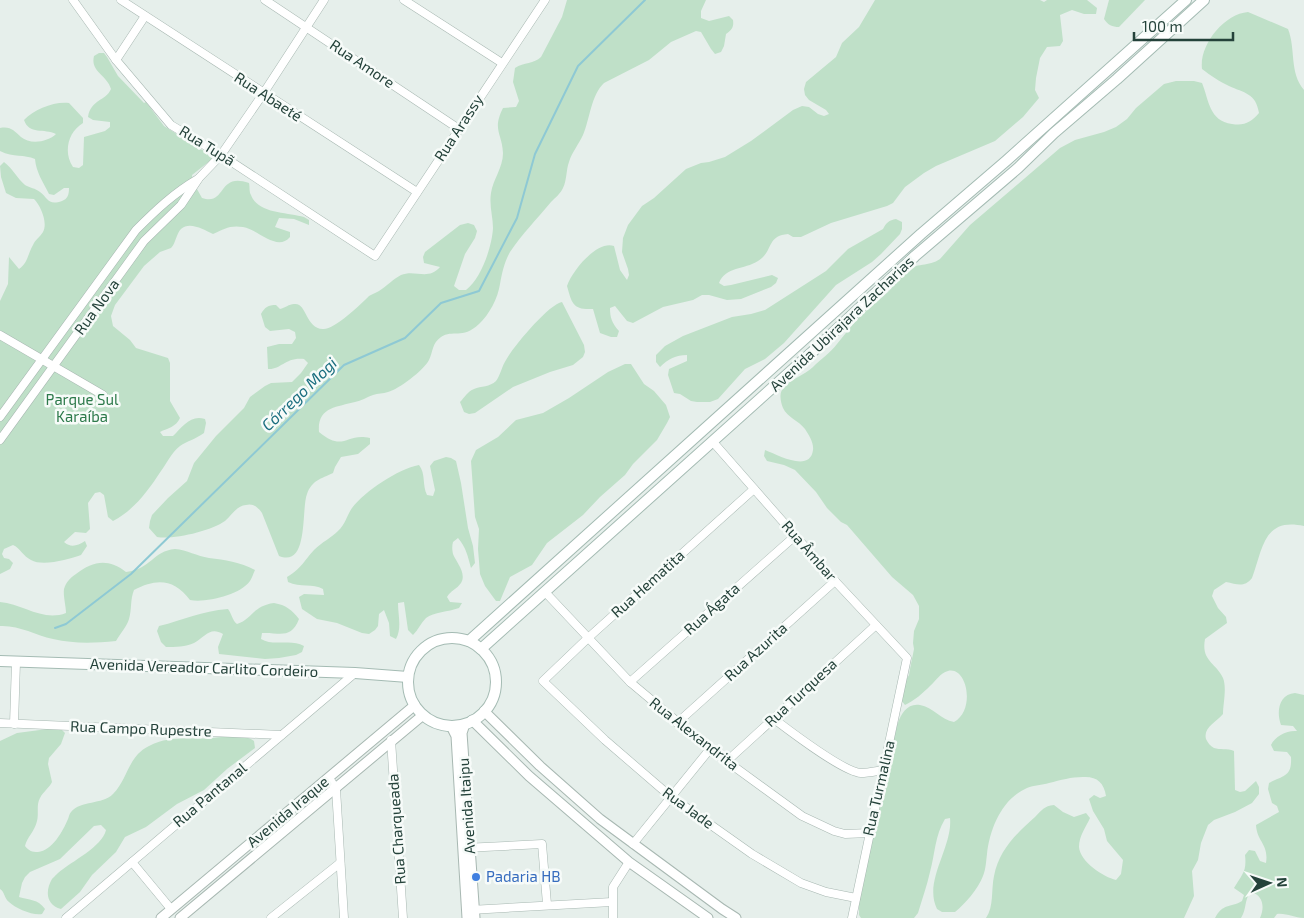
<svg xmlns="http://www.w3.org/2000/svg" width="1304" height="918" font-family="'Exo 2',sans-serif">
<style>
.green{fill:#bfe0c8}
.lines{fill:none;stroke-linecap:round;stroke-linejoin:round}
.stream{stroke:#8ec9d4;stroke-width:2}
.minor-casing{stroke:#a8b8b2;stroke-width:9}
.tertiary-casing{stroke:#a8b8b2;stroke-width:11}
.secondary-casing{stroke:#a4bbb3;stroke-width:12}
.minor{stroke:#fff;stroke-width:8}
.tertiary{stroke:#fff;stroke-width:9}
.secondary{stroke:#fff;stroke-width:10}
.shop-dot{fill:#3f7fe0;stroke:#f7fbf9;stroke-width:2}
.labels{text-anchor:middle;stroke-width:5;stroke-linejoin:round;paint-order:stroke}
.street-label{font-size:15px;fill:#24423a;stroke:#f7fbf9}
.park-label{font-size:15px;fill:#2d7a4b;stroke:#f7fbf9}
.shop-label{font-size:15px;fill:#366cbe;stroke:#f7fbf9;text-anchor:start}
.water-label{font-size:16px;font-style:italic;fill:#1c6f80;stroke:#f7fbf9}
</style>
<rect width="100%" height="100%" fill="#e6efeb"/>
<g class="green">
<path d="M567,0H706L701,11V18L709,21L729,16L733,20C734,27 732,30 726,34L724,46L721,52L715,54L711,49L701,32L696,31L671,42L649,60L604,83C591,95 590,119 583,135C579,144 572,152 569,162C566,170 567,180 563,188C561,193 555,198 551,202C537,219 522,234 510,252C504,263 502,273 500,284C498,298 489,315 479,324C462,340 453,329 441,337C432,343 433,352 429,360C423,371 399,389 388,392C383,394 378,393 373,395C367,397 361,401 355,402C337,407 317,407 319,432C344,453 346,432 370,438V444L358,454L341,457L335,467L333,473C321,479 312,480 307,494C301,510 309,568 279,556L262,513C258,507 253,503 246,505C236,506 232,515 225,521C211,531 173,540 157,537L149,528L150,521L152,515L168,498L187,481L194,463L216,436L244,408L250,397L265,386L271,383L292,382L301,373L308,363L304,359C285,357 281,370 268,369L267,347L279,344H292L296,338L295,332L289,329L270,331L265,327L261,314C265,307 268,305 276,305L280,309C285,308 289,304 294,304C307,302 305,328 323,329C334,330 361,304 369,296C372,294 376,293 379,291C387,286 393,279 401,275C415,269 428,281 440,267L424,263L423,257L425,252L460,225L468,223L474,225L477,231L475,238L465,254L454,286L459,290H466C481,279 492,247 493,228C493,217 489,205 491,193C493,179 503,168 503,153C502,133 492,130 503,108L516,107L519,101L513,82L515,68C524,62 534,64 541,57L562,17Z"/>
<path d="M875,0H1040L1044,2L1047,0H1087L1097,8L1096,14H1084L1072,10L1060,15L1063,41L1060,46L1047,47L1040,58L1036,78L1035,90L1039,98L1023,117L995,141L936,166L924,173L905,187L893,203L887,206L831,223L801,237H793L788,234C766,236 774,251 758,261C744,270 726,266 719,283L724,286L731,285L772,275L778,278L776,283L771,287L741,299L727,300L709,295H702L693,300L663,307L633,323L627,321L615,306L610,308C610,318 612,323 619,331L617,337H611L600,333L593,309C573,310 572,304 567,286C572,271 597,240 614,246L620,270L627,280L629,275L628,269L622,252L623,238L628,225L642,206L654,198L686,169L701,163L709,162L725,157L751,141L793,110L802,106L809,107L818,114L824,116L829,114L826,110L809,100L805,95L804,89L806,82L836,57L842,43L859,27Z"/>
<path d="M1109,0H1145L1119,27C1112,27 1108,25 1104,19Z"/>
<path d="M1248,12L1288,29C1296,49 1289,72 1304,90V526C1263,517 1263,549 1252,578C1244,588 1237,584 1226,582L1214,590L1212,596L1218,608L1226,617L1227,623L1205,639C1201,661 1215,662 1223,678C1227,688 1223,704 1223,714C1216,722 1203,728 1206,739C1208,743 1210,746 1214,748C1220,750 1227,748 1234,751L1235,790L1240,792L1245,791L1256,781L1259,787V794L1252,803L1235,812L1214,820L1208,825L1201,843L1198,860L1192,871L1194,896L1184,918H986C994,907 991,890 994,876C999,850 1016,834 1035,817C1042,810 1044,806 1054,805L1063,812L1074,817L1086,813L1090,818C1086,827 1079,836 1079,847C1080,862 1104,877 1116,880L1121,874L1123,860L1107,841L1104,829L1093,811L1089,799L1094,795L1100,798L1106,796C1104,782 1096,776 1083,777C1071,777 1061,780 1049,783C1042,785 1034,785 1027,788C1002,799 990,828 987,854C986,861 986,869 983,876C978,889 965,904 955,912H942L937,909C923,881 953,847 950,818L945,819C935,835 935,854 930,872C927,886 922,899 918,913L914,918H861L859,915V902L883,788L886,781C886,771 889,763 891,754C894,740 897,701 920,705C933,707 941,720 954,722C976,710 967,666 948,671C940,673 936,681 930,686C923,693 914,701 905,705L901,700L902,687L909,675L910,669L914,649L913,643L914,631L919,619V606L913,595L892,577L847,525L841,522L827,508L816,492L795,470L784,465L767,461L764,456L765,450C778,455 810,473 813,450C814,443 809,435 805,429C799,421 787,417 783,408C781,403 779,395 782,390C789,379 804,376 813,367C820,360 831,352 837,344C845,334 853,324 862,314C870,306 880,300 888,292C894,286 899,278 905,272C916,262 929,267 940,259L970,225L1060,148L1075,140L1104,132L1116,127L1127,119L1136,108L1164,84L1176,81H1194L1202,83C1209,100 1209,121 1232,124C1245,126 1251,122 1259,113C1256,93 1244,93 1229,86C1220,82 1210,75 1202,69C1199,45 1224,14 1248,12Z"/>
<path d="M99,53H104L107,57L118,76L144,103L146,102L164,126L212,156L211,160L192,175L193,182L202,198C227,206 217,172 249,183C250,187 249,192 251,195C258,214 288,212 304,217L309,220V225L294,219L279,218L275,227L290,232V237C277,252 259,230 243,227C229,225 225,229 213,234C204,230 190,221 181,229C176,234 176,243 171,248L160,252L144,266L115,305L111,316L113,326L130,340L136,348L168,358L170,363V401L180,418C176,427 168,428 160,432L163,436H173C182,427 191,414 205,419L206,423L204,433C196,439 187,441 180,446C171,453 167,463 161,471C148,491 134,510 113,521L108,517L104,495L100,492L95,493L88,503L90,529L86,533L75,532L64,542C71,548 77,546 85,541L87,546L81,555C69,559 43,567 31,560C23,556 20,548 13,545L4,549L2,554L4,558L9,559L13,563L10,569L0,574V301L8,284L9,257L19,269C28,263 28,253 33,245C35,240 40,237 43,232C48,223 41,206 34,199L16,198L6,193L1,177L0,166L4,162C13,169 17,178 25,185C30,188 35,188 40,192C48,198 48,206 62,201C68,199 69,194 69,188H64L54,195L49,194C43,182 36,172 35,159C24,154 14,158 0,151V128C11,126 14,131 21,137C30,145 48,142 56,134C44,128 29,135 24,120C34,109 55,101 69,103L83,118V123C68,132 63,152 73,167L79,168L83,165L84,137L105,131L110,127V122L93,120L88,117C91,99 106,101 111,89C107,75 90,72 94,56Z"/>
<path d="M896,219L902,222V229L900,234L881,254L872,262L836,285L784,343L765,359L745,369L718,399L710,402H697L691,401L680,394L674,393L668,375L669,369L687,361V355C676,355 668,359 660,367L656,362V355L665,346L683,336L732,317L751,314L765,310L826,271L848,249L883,229C886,223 889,220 896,219Z"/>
<path d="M562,302L584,345L585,352L583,357L573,365L550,372L513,387L475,413L469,414L464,412L460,402C464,398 468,391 474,389C481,386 490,387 496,381C500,376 502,366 506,360C513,347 549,304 562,302Z"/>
<polygon points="625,364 631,364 644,384 654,391 666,405 670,417 667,423 657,440 633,464 625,475 600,497 583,515 547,543 532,565 510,577 500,601 496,601 485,586 480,574 478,549 479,529 475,517 471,461 476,450 498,437 516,420 543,413 569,398 608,372"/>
<path d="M446,457L451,458L456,461L461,483L468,528L473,546L475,563L471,568C468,557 466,547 458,538L453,542C452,546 452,549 453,554C456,562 467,573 461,583C457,589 450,591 447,597L450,602L462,603L459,608C448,612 434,612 426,618C421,623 418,630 413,635L408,630L404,602L398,603C398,615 402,628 396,639L390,636L389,623L384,610L379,614L378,626L375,630L369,634L362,633L337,623L317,619L302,609L299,597L304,594L324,595L323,589C313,583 300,588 288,582L287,577C301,569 303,562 314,550C322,542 331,538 338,531C345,525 347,515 352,508C365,491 398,469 419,465C426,474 422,485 427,495L433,496L435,490L430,466L434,461Z"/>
<path d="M175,549C187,550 197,556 209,558C225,560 240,562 255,570C253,574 252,578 250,581C240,595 206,603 190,600C174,579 157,578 134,590C130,600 132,609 129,619C127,626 120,634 116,641C94,643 75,644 53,639C35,635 19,625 0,626V602C23,604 43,622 66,613C66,606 63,596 64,589C66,582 70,578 76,574C93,561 108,558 126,572C151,569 153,551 175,549Z"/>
<path d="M274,603C286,605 292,610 299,619C291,640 279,632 262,633L261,639C274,647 291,638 304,646L302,652L296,655L279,658L265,659L219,654L218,647L223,634C210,626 205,637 194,643C186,647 175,647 166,647L161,642L157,631L159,626C184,620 201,611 228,609C232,614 232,620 237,624C252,620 252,606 274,603Z"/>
<path d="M1295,693L1304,695V918C1294,918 1287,913 1277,914L1274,918H1260C1265,907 1263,895 1251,892C1244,899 1247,909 1241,918H1215C1223,903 1230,908 1242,901L1244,895L1234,888C1242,874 1247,872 1245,855L1249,850L1255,851L1260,861L1266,863C1269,844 1257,842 1256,825L1279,812L1277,806L1272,803L1268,789L1269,783C1284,775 1292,777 1291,757L1287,752L1274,751L1271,745C1275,736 1287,730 1297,731L1293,726L1281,725C1276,712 1279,694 1295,693Z"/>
<path d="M55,728L61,729L65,733L61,744L49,758L48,764L52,782C49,788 43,792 40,798C36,805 39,814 37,821C35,831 27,837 25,846C29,851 32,852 38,852C52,851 63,831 68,819C69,817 69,814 71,812C81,800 102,805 113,794C128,779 128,756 149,746C169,735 191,740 213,738C226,737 242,733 254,741L255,748L227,769L204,790L177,804L146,827L125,837L116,852L92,875L80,892L61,909C46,905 45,891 52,879C53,878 57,874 58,873C72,861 102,847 106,830L101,825L94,826L60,859L30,872L25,877L22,883L19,897C29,900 38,899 45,909L42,914C33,916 15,908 9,902C4,898 5,892 0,889V741L17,733Z"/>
</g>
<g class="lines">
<polyline class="stream" points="55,628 66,624 131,574 344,365 405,338 441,303 479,291 517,218 535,154 578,66 645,0"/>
<g class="minor-casing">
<g id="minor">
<polyline points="73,0 116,60 171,125 221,155 375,256 545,0"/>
<polyline points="121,0 417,192"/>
<polyline points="265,0 459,129"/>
<polyline points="404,0 502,63"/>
<polyline points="116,60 145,16"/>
<polyline points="0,335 103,395"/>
<path d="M0,417L136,230C156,210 174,193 198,179"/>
<polyline points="0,440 144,241 181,205 199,178 221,155 263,94 324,0"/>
<polyline points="713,442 835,581 907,658 852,918"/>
<polyline points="754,489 588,638 543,681 605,740 670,796 752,854 801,883 826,892 856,898"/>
<polyline points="545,592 630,682 710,749 802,816 834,831 845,834 869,833"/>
<polyline points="630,682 795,536"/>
<path d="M774,719C790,731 843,772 861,773C868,773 877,771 884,770"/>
<polyline points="0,723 281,735"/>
<polyline points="677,723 835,581"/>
<polyline points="14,724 16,662"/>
<polyline points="391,740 403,918"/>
<polyline points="727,761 876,625"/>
<polyline points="329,778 336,789 344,918"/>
<polyline points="633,844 710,749"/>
<polyline points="464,848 542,844 547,904"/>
<polyline points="132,862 171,909"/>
<polyline points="470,910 612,902"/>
<polyline points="66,918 355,673"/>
<polyline points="271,918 340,863"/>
<polyline points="613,918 613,887 629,862"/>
</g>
</g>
<g class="tertiary-casing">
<g id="tertiary">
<polyline points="484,711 540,766 600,819 722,909 736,918"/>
<polyline points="472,720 529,776 629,862 708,918"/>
<polyline points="465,724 462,733 475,918"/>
<polyline points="451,726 456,736 467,918"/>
<polyline points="161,918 415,705"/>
<polyline points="180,918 423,715"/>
</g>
</g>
<g class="secondary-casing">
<g id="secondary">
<circle cx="452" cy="682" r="44"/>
<polyline points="469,641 921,234 1006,161 1186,0"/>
<polyline points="481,649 820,345 915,256 1018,168 1054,133 1117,79 1204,0"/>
<polyline points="0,661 355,673 408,677"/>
</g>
</g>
<use href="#minor" class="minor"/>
<use href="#tertiary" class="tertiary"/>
<use href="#secondary" class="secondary"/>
</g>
<circle class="shop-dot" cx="476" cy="877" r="5"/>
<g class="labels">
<g class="street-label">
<text transform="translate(362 64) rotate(34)" y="5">Rua Amore</text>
<text transform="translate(268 97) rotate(33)" y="5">Rua Abaeté</text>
<text transform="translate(459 128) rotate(-57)" y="5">Rua Arassy</text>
<text transform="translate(207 146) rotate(32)" y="5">Rua Tupã</text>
<text transform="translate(97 307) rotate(-54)" y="5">Rua Nova</text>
<text transform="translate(842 324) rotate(-43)" y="5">Avenida Ubirajara Zacharias</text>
<text transform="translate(809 551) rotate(49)" y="5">Rua Âmbar</text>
<text transform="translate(648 584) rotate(-42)" y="5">Rua Hematita</text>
<text transform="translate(712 609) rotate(-42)" y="5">Rua Ágata</text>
<text transform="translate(756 652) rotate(-42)" y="5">Rua Azurita</text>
<text transform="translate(204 668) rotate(2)" y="5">Avenida Vereador Carlito Cordeiro</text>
<text transform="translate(801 693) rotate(-43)" y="5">Rua Turquesa</text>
<text transform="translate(141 729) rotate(2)" y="5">Rua Campo Rupestre</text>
<text transform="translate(694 734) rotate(38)" y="5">Rua Alexandrita</text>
<text transform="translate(879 788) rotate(-77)" y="5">Rua Turmalina</text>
<text transform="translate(210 795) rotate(-40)" y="5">Rua Pantanal</text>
<text transform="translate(467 806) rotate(-94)" y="5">Avenida Itaipu</text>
<text transform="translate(688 808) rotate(36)" y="5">Rua Jade</text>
<text transform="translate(288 812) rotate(-40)" y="5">Avenida Iraque</text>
<text transform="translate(397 829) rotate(-94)" y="5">Rua Charqueada</text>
</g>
<g class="park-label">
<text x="82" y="405">Parque Sul<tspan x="82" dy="17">Karaíba</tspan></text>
</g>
<g class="shop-label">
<text x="486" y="882">Padaria HB</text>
</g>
<g class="water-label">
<text transform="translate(299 394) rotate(-44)" y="6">Córrego Mogi</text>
</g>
</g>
<g transform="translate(1269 883) rotate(87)" stroke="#f7fbf9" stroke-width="4" paint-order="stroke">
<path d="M0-4L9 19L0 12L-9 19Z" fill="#24423a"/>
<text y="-8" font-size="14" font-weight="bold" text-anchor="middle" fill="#24423a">N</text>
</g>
<path d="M1134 32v8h99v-8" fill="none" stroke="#24423a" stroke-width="2.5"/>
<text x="1142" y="32" font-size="15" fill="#24423a" stroke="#f7fbf9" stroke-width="4" paint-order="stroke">100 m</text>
</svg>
